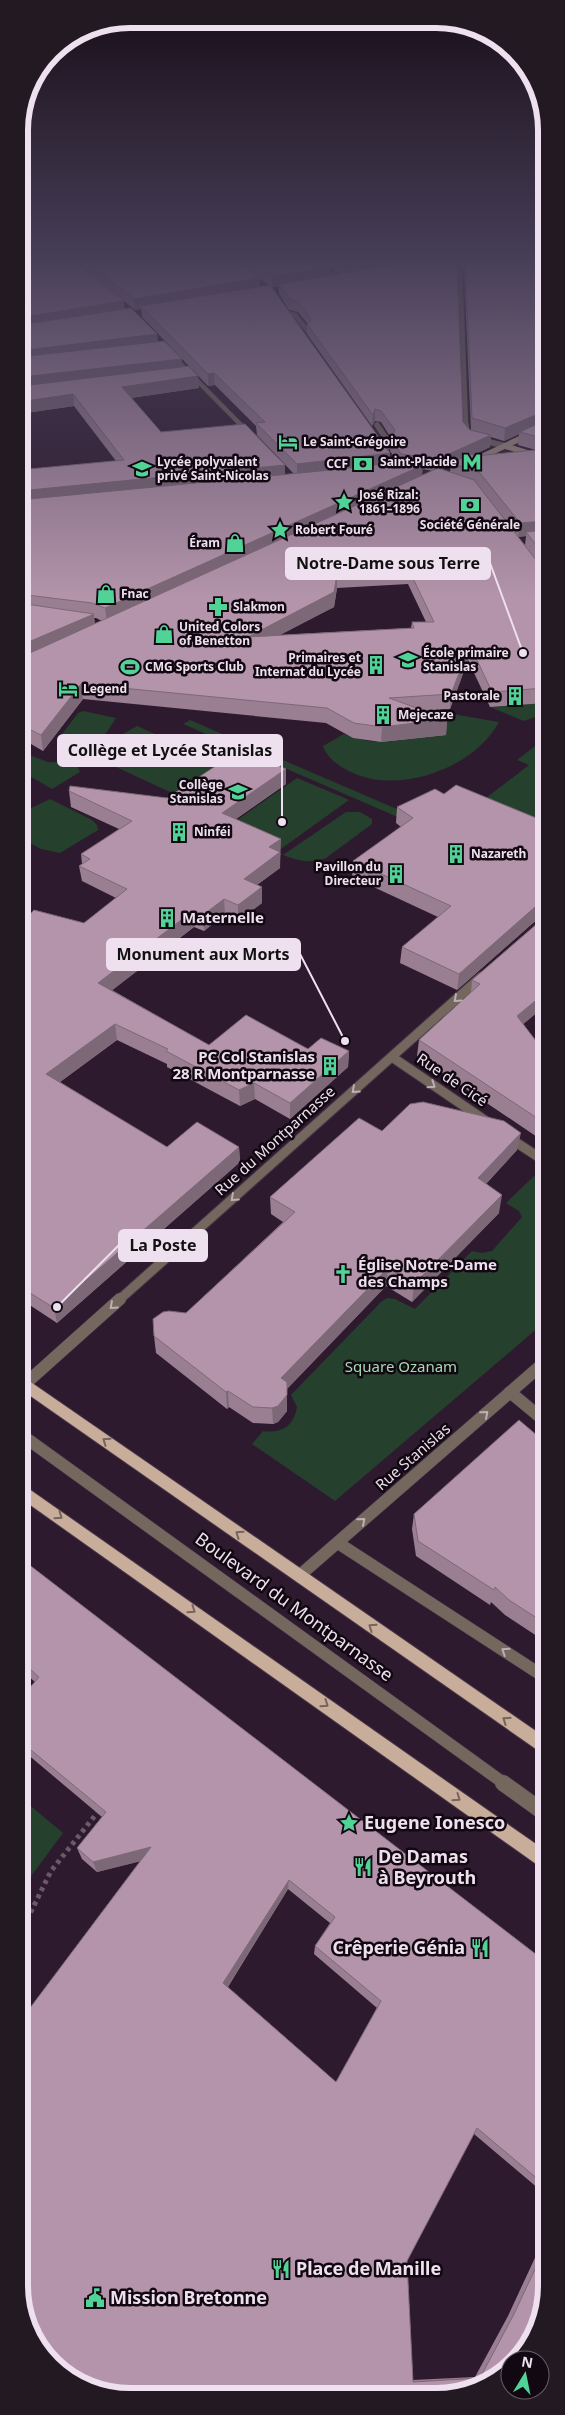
<svg xmlns="http://www.w3.org/2000/svg" width="565" height="2415" font-family="'Noto Sans',sans-serif">
<style>
.green{fill:#25402d}
.lines{fill:none;stroke-linecap:round;stroke-linejoin:round}
.service-far3-casing{stroke:#493649;stroke-width:5}
.service-far2-casing{stroke:#493649;stroke-width:6}
.service-far1-casing{stroke:#493649;stroke-width:13}
.service-casing{stroke:#493649;stroke-width:17}
.minor-far3-casing{stroke:#493649;stroke-width:5}
.minor-far2-casing{stroke:#493649;stroke-width:6}
.minor-far1-casing{stroke:#493649;stroke-width:11}
.minor-casing{stroke:#493649;stroke-width:13}
.secondary-casing{stroke:#493649;stroke-width:6}
.primary-casing{stroke:#493649;stroke-width:2}
.path{stroke:#6b586b;stroke-width:5;stroke-dasharray:4 4;stroke-linecap:butt}
.service-far3{stroke:#74675e;stroke-width:4.5}
.service-far2{stroke:#74675e;stroke-width:5.5}
.service-far1{stroke:#74675e;stroke-width:12}
.service{stroke:#74675e;stroke-width:16}
.minor-far3{stroke:#74675e;stroke-width:4.5}
.minor-far2{stroke:#74675e;stroke-width:5.5}
.minor-far1{stroke:#74675e;stroke-width:9}
.minor{stroke:#74675e;stroke-width:12}
.secondary{stroke:#a38e80;stroke-width:5.5}
.primary{fill:#c8ad9a;fill-rule:evenodd}
.wall{fill:#9a7f92;fill-rule:evenodd}
.shaded-wall{fill:#7d6877}
.building{fill:#b394aa;stroke:#7d6877;fill-rule:evenodd}
.oneway{stroke:#bdb0b4}
.oneway2{stroke:#76635c}
.labels{text-anchor:middle;stroke-width:5;stroke-linejoin:round;paint-order:stroke}
.far-poi-label{font-size:12px;font-weight:bold;fill:#eee0ee;stroke:#110811;text-anchor:start}
.poi-label{font-size:15px;font-weight:bold;fill:#eee0ee;stroke:#110811;text-anchor:start}
.street-label{font-size:15px;fill:#eee0ee;stroke:#110811}
.park-label{font-size:15px;fill:#a5dbb3;stroke:#110811}
.near-street-label{font-size:18px;fill:#eee0ee;stroke:#110811}
.near-poi-label{font-size:18px;font-weight:bold;fill:#eee0ee;stroke:#110811;text-anchor:start}
.rim{fill:none;stroke:#eee0ee;stroke-width:6}
.leader{fill:none;stroke:#eee0ee;stroke-width:2}
.callout-dot{fill:#eee0ee;stroke:#110811;stroke-width:2}
.callout{fill:#eee0ee;stroke:#eee0ee;stroke-width:2}
.callout-label{font-size:16px;text-anchor:middle;font-weight:bold;fill:#111}
</style>
<rect width="100%" height="100%" fill="#2e1a2e"/>
<g class="green">
<polygon points="545,703 545,716 541,715 524,721 490,707"/>
<polygon points="83,711 116,718 97,747 91,748 61,744 57,741 78,713"/>
<path d="M447,713L499,722C474,769 395,797 347,770C337,765 327,757 323,746L344,734C386,750 408,740 446,721Z"/>
<polygon points="190,720 406,813 400,818 183,724"/>
<polygon points="137,726 234,769 185,799 88,754"/>
<polygon points="543,740 545,741 546,828 473,808 529,765 517,760"/>
<polygon points="24,753 48,762 76,763 80,772 52,789 26,774"/>
<polygon points="297,778 349,800 278,851 226,828"/>
<polygon points="50,799 92,820 97,825 98,830 60,853 41,849 19,837 19,814"/>
<path d="M346,812H360L372,819V824L326,858C311,864 298,861 283,855Z"/>
<path d="M534,1176L546,1184V1321L335,1501L252,1444L263,1431C281,1434 294,1426 297,1407L291,1395L381,1302L387,1298L395,1299L415,1309L472,1251L482,1253L492,1251L522,1217L519,1211L506,1203Z"/>
<polygon points="20,1797 63,1833 23,1887 20,1885"/>
</g>
<g class="lines">
<g class="service-far3-casing">
<polyline id="service-far3" points="286,313 295,315 307,330"/>
</g>
<g class="service-far2-casing">
<polyline id="service-far2" points="377,425 390,444 384,451"/>
</g>
<g class="service-far1-casing">
<g id="service-far1">
<polyline points="19,1433 505,1784"/>
<polyline points="338,1543 546,1678"/>
</g>
</g>
<g class="service-casing">
<polyline id="service" points="503,1783 546,1814"/>
</g>
<g class="minor-far3-casing">
<g id="minor-far3">
<polyline points="306,258 342,280"/>
<polyline points="446,264 460,270 466,426"/>
<polyline points="172,355 242,426"/>
</g>
</g>
<g class="minor-far2-casing">
<g id="minor-far2">
<polyline points="240,425 248,433"/>
<polyline points="466,425 466,433 470,437 505,446"/>
</g>
</g>
<g class="minor-far1-casing">
<g id="minor-far1">
<polyline points="392,1057 486,1121"/>
<polyline points="508,1137 546,1162"/>
<polyline points="119,1300 481,977"/>
</g>
</g>
<g class="minor-casing">
<g id="minor">
<polyline points="25,1384 120,1299"/>
<polyline points="510,1392 546,1422"/>
<polyline points="299,1576 546,1361"/>
</g>
</g>
<g class="secondary-casing">
<g id="secondary">
<polyline points="505,446 534,455"/>
<polyline points="475,460 530,434"/>
</g>
</g>
<g class="primary-casing">
<g id="primary">
<polygon points="19,1374 546,1738 546,1756 19,1388"/>
<polygon points="19,1482 546,1851 546,1871 19,1497"/>
</g>
</g>
<polyline class="path" points="20,1934 51,1871 97,1813"/>
<use href="#service-far3" class="service-far3"/>
<use href="#service-far2" class="service-far2"/>
<use href="#service-far1" class="service-far1"/>
<use href="#service" class="service"/>
<use href="#minor-far3" class="minor-far3"/>
<use href="#minor-far2" class="minor-far2"/>
<use href="#minor-far1" class="minor-far1"/>
<use href="#minor" class="minor"/>
<use href="#secondary" class="secondary"/>
<use href="#primary" class="primary"/>
</g>
<g class="wall">
<path d="M19,258L111,291L72,258H446L457,263V258H545V703L490,707L468,660L450,709L424,711L447,719L446,735L381,742L353,738L326,723L83,699L43,751L19,737V470L116,461L74,406L19,414ZM457,264L464,270L471,430L463,422ZM330,268L340,274L330,276ZM260,279L269,285L260,286ZM271,286L272,287L279,286V294L289,310L298,312L307,323V334L372,426L375,421L381,422L391,438L390,451L398,462L390,463ZM124,301L135,310L141,309L142,317L208,386L215,385L256,426L257,435L294,474L285,475V465L161,432L131,398L199,388L182,367V359L158,342L157,334L124,309ZM519,434L518,445L536,450L475,456L473,455L490,447L491,437L504,441ZM451,465L450,472L441,469ZM422,469L433,471L422,476ZM526,536L525,545L518,537ZM408,584L426,622H412L411,628L279,635L334,607L337,588ZM94,618H96L102,621L95,624Z"/>
<polygon points="286,769 286,784 236,819 281,854 280,855 280,868 257,885 262,903 238,921 225,914 204,931 194,927 112,990 209,1045 308,1049 349,1051 348,1067 290,1119 255,1099 240,1106 167,1067 167,1064 117,1040 60,1082 167,1147 239,1147 240,1162 57,1323 19,1298 19,905 21,906 24,920 84,923 116,898 82,881 79,866 82,864 81,854 119,829 71,807 69,791 167,798"/>
<polygon points="444,794 546,822 546,915 544,915 533,923 457,990 400,963 402,947 438,917 352,877 353,861 401,827 396,823 397,807"/>
<polygon points="472,980 546,1005 523,1024 536,1041 546,1034 546,1143 417,1056 419,1040 471,993"/>
<polygon points="382,1131 517,1150 486,1184 499,1213 412,1302 386,1286 287,1389 287,1411 278,1422 273,1424 253,1423 229,1407 227,1409 156,1353 154,1336 186,1313 283,1222 271,1214 270,1197"/>
<polygon points="546,1443 546,1642 505,1615 491,1602 490,1605 416,1556 412,1529 414,1514"/>
<path d="M19,1557L546,1962V2195L474,2134L407,2261L413,2380L475,2377L508,2316L546,2234V2292L485,2385L108,2394L30,2008L140,1861L97,1872L82,1859L77,1848L102,1817L20,1748V1699L35,1682L20,1669ZM288,1889L330,1923L315,1946L314,1954L377,2008L336,2082L228,1987Z"/>
</g>
<g class="shaded-wall">
<polygon points="380,258 445,258 342,275 342,264"/>
<polygon points="330,267 330,277 279,284 279,286 272,287 272,276"/>
<polygon points="260,278 260,289 141,306 141,309 135,310 134,299"/>
<polygon points="124,301 125,312 19,330 19,318"/>
<polygon points="157,334 158,346 19,363 19,351"/>
<polygon points="182,359 182,371 24,390 22,377"/>
<polygon points="214,373 215,385 208,386 208,374"/>
<polygon points="198,376 199,388 123,399 122,387"/>
<polygon points="73,394 74,406 19,414 19,402"/>
<polygon points="375,409 375,421 372,426 373,415"/>
<polygon points="545,411 545,423 520,432 519,434 504,441 505,428"/>
<polygon points="491,435 490,447 454,464 451,463 451,465 437,471 438,459"/>
<polygon points="390,453 390,466 297,477 297,464"/>
<polygon points="285,465 285,479 19,504 19,491"/>
<polygon points="423,465 422,478 107,623 105,608"/>
<polygon points="545,521 545,534 526,532 526,536 518,537 520,523"/>
<polygon points="337,574 337,588 334,607 248,652 248,637"/>
<polygon points="94,614 95,628 19,662 19,646"/>
<polygon points="470,645 468,660 450,709 451,694"/>
<polygon points="81,684 83,699 43,751 41,735"/>
<polygon points="447,719 446,735 381,742 382,727"/>
<polygon points="286,769 286,784 223,828 222,813"/>
<polygon points="281,839 280,868 244,894 244,879 269,847"/>
<polygon points="19,885 20,885 23,900 19,904"/>
<polygon points="262,887 262,903 238,921 238,905"/>
<polygon points="224,899 225,914 204,931 203,915"/>
<polygon points="546,900 546,909 544,915 533,923 457,990 459,974 535,907"/>
<polygon points="21,906 24,922 19,927 19,908"/>
<polygon points="193,911 194,927 101,999 98,983"/>
<polygon points="546,992 546,1005 514,1032 517,1016"/>
<polygon points="115,1024 117,1040 49,1090 46,1074"/>
<polygon points="349,1051 348,1067 290,1119 290,1103"/>
<polygon points="254,1083 255,1099 240,1106 239,1090"/>
<polygon points="521,1133 517,1150 475,1195 478,1178"/>
<polygon points="239,1147 240,1162 57,1323 54,1308"/>
<polygon points="502,1195 499,1213 412,1302 414,1284"/>
<polygon points="388,1268 386,1286 281,1395 281,1378"/>
<polygon points="228,1391 229,1407 227,1409 226,1392"/>
<polygon points="287,1395 287,1411 278,1422 273,1424 272,1408"/>
<polygon points="151,1847 154,1858 97,1872 93,1862"/>
<polygon points="289,1880 288,1889 225,1991 223,1983"/>
</g>
<g class="building">
<polygon points="19,258 71,258 124,301 19,318"/>
<polygon points="84,258 231,258 260,278 134,299"/>
<polygon points="244,258 317,258 330,267 272,276"/>
<polygon points="332,258 380,258 342,264"/>
<polygon points="433,258 446,258 457,263 463,422 470,430 491,435 438,459 401,454 391,439 395,430 381,411 375,409 373,415 307,324 311,321 310,317 298,302 290,299 279,284"/>
<polygon points="464,258 545,258 545,411 505,428 472,418 465,259"/>
<polygon points="270,285 390,453 297,464 256,423 265,422 214,373 208,374 141,306"/>
<polygon points="131,308 157,334 19,351 19,325"/>
<polygon points="164,341 182,359 22,377 19,376 19,357"/>
<polygon points="189,366 198,376 122,387 161,432 245,424 285,465 19,491 19,470 124,460 73,394 19,402 19,385 21,386"/>
<polygon points="545,420 545,439 520,432"/>
<polygon points="545,449 545,521 520,523 480,473 451,463 471,454 475,456"/>
<polygon points="399,462 423,465 105,608 92,603 19,594 19,500 341,469"/>
<path d="M438,468L474,480L543,569L545,570V688L492,692L470,645L451,694L389,698L447,719L382,727L354,723L327,708L81,684L41,735L19,724V658ZM409,570L434,622H412L414,628L248,637L334,592L337,574Z"/>
<polygon points="545,530 545,556 526,532"/>
<polygon points="19,603 94,614 19,646"/>
<polygon points="240,750 286,769 222,813 281,839 269,847 280,852 244,879 262,887 238,905 224,899 203,915 193,911 98,983 209,1045 246,1015 308,1049 321,1038 349,1051 290,1103 254,1083 239,1090 166,1051 168,1049 115,1024 46,1074 167,1147 197,1122 239,1147 54,1308 19,1286 19,924 21,924 34,910 84,923 127,889 79,866 90,859 81,854 132,821 69,791 70,786 167,798"/>
<polygon points="456,785 546,822 546,900 535,907 459,974 402,947 451,906 353,861 413,818 397,807 435,789 444,794"/>
<polygon points="546,916 546,992 517,1016 536,1041 546,1034 546,1124 419,1040 480,984 472,980"/>
<polygon points="423,1102 504,1121 521,1133 478,1178 502,1195 414,1284 388,1268 281,1378 287,1382 287,1395 278,1406 272,1408 253,1407 228,1391 226,1392 154,1336 153,1319 163,1312 169,1311 186,1313 295,1212 270,1197 359,1118 382,1131 410,1104"/>
<polygon points="519,1420 546,1443 546,1624 509,1600 495,1587 494,1590 418,1541 414,1514"/>
<path d="M19,1557L546,1962V2186L477,2128L407,2261L413,2382L480,2378L513,2316L546,2246V2292L519,2359L517,2360H510V2365L485,2385L450,2395L108,2394L46,2359L20,2300V1998L30,2008L151,1847L93,1862L77,1848L106,1812L20,1741V1699L39,1677L20,1660ZM289,1880L335,1917L315,1946L381,2001L336,2082L223,1983Z"/>
</g>
<defs><path id="oneway-chevron" d="M-2-3.5L2.5 0L-2 3.5" fill="none" stroke-width="1.6" stroke-linecap="round" stroke-linejoin="round" transform="scale(1.25)"/></defs>
<g class="oneway">
<use href="#oneway-chevron" transform="translate(457 999) rotate(138)"/>
<use href="#oneway-chevron" transform="translate(432 1085) rotate(34)"/>
<use href="#oneway-chevron" transform="translate(355 1090) rotate(138)"/>
<use href="#oneway-chevron" transform="translate(234 1198) rotate(138)"/>
<use href="#oneway-chevron" transform="translate(113 1306) rotate(138)"/>
<use href="#oneway-chevron" transform="translate(485 1414) rotate(-41)"/>
<use href="#oneway-chevron" transform="translate(362 1521) rotate(-41)"/>
<use href="#oneway-chevron" transform="translate(505 1651) rotate(-147)"/>
</g>
<g class="oneway2">
<use href="#oneway-chevron" transform="translate(106 1441) rotate(-145)"/>
<use href="#oneway-chevron" transform="translate(59 1516) rotate(35)"/>
<use href="#oneway-chevron" transform="translate(239 1534) rotate(-145)"/>
<use href="#oneway-chevron" transform="translate(192 1610) rotate(35)"/>
<use href="#oneway-chevron" transform="translate(372 1627) rotate(-145)"/>
<use href="#oneway-chevron" transform="translate(325 1704) rotate(35)"/>
<use href="#oneway-chevron" transform="translate(506 1720) rotate(-145)"/>
<use href="#oneway-chevron" transform="translate(457 1798) rotate(35)"/>
</g>
<linearGradient id="sky" x2="0" y2="1"><stop stop-color="#190e19"/><stop offset="0.43" stop-color="#463e57"/><stop offset="1" stop-color="#463e57" stop-opacity="0"/></linearGradient>
<rect width="565" height="597" fill="url(#sky)"/>
<defs>
<g id="hotel-bare" transform="scale(1.5)"><path d="M-6-4.5h1.5V1H6V5H4.5V3h-9V5H-6ZM-4 0a1.8 1.8 0 1 1 3.6 0ZM.5 0V-2.5h3Q6-2.5 6 0Z" fill="#51d397" stroke="#110811" stroke-width="2.5" paint-order="stroke"/></g>
<g id="metro-bare" transform="scale(1.5)"><path d="M-5.5 5V-5H-3L0 0L3-5H5.5V5H3V-.5L0 4L-3-.5V5Z" fill="#51d397" stroke="#110811" stroke-width="2.5" paint-order="stroke"/></g>
<g id="bank-bare" transform="scale(1.5)"><path d="M-6-4H6V4H-6ZM0-2.3a2.3 2.3 0 1 0 0 4.6a2.3 2.3 0 1 0 0-4.6Z" fill="#51d397" stroke="#110811" stroke-width="2.5" paint-order="stroke"/></g>
<g id="school-bare" transform="scale(1.5)"><path d="M0-5L7-2L0 1L-7-2ZM-4 1L0 2.5L4 1V4Q0 6-4 4Z" fill="#51d397" stroke="#110811" stroke-width="2.5" paint-order="stroke"/></g>
<g id="sight-bare" transform="scale(1.5)"><path d="M0-6L1.8-2.2L6-1.7L2.9 1.2L3.7 5.4L0 3.3L-3.7 5.4L-2.9 1.2L-6-1.7L-1.8-2.2Z" fill="#51d397" stroke="#110811" stroke-width="2.5" paint-order="stroke"/></g>
<g id="shop-bare" transform="scale(1.5)"><path d="M-5-2.5h2.3a2.7 3.5 0 0 1 5.4 0H5L5.5 6h-11ZM-1.5-2.5h3a1.5 2.3 0 0 0-3 0Z" fill="#51d397" stroke="#110811" stroke-width="2.5" paint-order="stroke"/></g>
<g id="pharmacy-bare" transform="scale(1.5)"><path d="M-2-6h4v4h4v4h-4v4h-4v-4h-4v-4h4Z" fill="#51d397" stroke="#110811" stroke-width="2.5" paint-order="stroke"/></g>
<g id="building-bare" transform="scale(1.5)"><path d="M-4-6H4V6H1V3H-1V6H-4ZM-2.5-4.3h1.7v1.8h-1.7ZM.8-4.3h1.7v1.8H.8ZM-2.5-1h1.7V.8h-1.7ZM.8-1h1.7V.8H.8Z" fill="#51d397" stroke="#110811" stroke-width="2.5" paint-order="stroke"/></g>
<g id="stadium-bare" transform="scale(1.5)"><path d="M0-5a6.5 5 0 1 0 0 10a6.5 5 0 1 0 0-10ZM-3.5-1.8h7v3.6h-7Z" fill="#51d397" stroke="#110811" stroke-width="2.5" paint-order="stroke"/></g>
<g id="church-bare" transform="scale(1.5)"><path d="M-1.2-6h2.4v3.5h3.3v2.4h-3.3V6h-2.4V-.1h-3.3v-2.4h3.3Z" fill="#51d397" stroke="#110811" stroke-width="2.5" paint-order="stroke"/></g>
<g id="restaurant-bare" transform="scale(1.5)"><path d="M-5-6h1v4h1v-4h1v4h1v-4h1v5L-1.5 .5V6h-2V.5L-5-1ZM5-6V6H3V1.5H1.5Q1.5-4 5-6Z" fill="#51d397" stroke="#110811" stroke-width="2.5" paint-order="stroke"/></g>
<g id="civic-bare" transform="scale(1.5)"><path d="M-.6-6.5H3V-4.5H.6V-3L4-1V1h2V6H-6V1h2V-1L-.6-3ZM-1.2 2.5V6h2.4V2.5Z" fill="#51d397" stroke="#110811" stroke-width="2.5" paint-order="stroke"/></g>
</defs>
<g fill-rule="evenodd">
<use href="#hotel-bare" x="288" y="442"/>
<use href="#metro-bare" x="472" y="462"/>
<use href="#bank-bare" x="363" y="464"/>
<use href="#school-bare" x="142" y="469"/>
<use href="#sight-bare" x="344" y="502"/>
<use href="#bank-bare" x="470" y="505"/>
<use href="#sight-bare" x="280" y="530"/>
<use href="#shop-bare" x="235" y="543"/>
<use href="#shop-bare" x="106" y="594"/>
<use href="#pharmacy-bare" x="218" y="607"/>
<use href="#shop-bare" x="164" y="634"/>
<use href="#school-bare" x="408" y="660"/>
<use href="#building-bare" x="376" y="665"/>
<use href="#stadium-bare" x="130" y="667"/>
<use href="#hotel-bare" x="68" y="689"/>
<use href="#building-bare" x="515" y="696"/>
<use href="#building-bare" x="383" y="715"/>
<use href="#school-bare" x="238" y="792"/>
<use href="#building-bare" x="179" y="832"/>
<use href="#building-bare" x="456" y="854"/>
<use href="#building-bare" x="396" y="874"/>
<use href="#building-bare" x="167" y="918"/>
<use href="#building-bare" x="330" y="1066"/>
<use href="#church-bare" x="343" y="1274"/>
<use href="#sight-bare" x="349" y="1823"/>
<use href="#restaurant-bare" x="363" y="1867"/>
<use href="#restaurant-bare" x="480" y="1948"/>
<use href="#restaurant-bare" x="281" y="2269"/>
<use href="#civic-bare" x="95" y="2298"/>
</g>
<g class="labels">
<g class="far-poi-label">
<text x="303" y="446">Le Saint-Grégoire</text>
<text x="157" y="466">Lycée polyvalent<tspan x="157" dy="14">privé Saint-Nicolas</tspan></text>
<text x="457" y="466" text-anchor="end">Saint-Placide</text>
<text x="348" y="468" text-anchor="end">CCF</text>
<text x="359" y="499">José Rizal:<tspan x="359" dy="14">1861–1896</tspan></text>
<text x="470" y="529" text-anchor="middle">Société Générale</text>
<text x="295" y="534">Robert Fouré</text>
<text x="220" y="547" text-anchor="end">Éram</text>
<text x="121" y="598">Fnac</text>
<text x="233" y="611">Slakmon</text>
<text x="179" y="631">United Colors<tspan x="179" dy="14">of Benetton</tspan></text>
<text x="423" y="657">École primaire<tspan x="423" dy="14">Stanislas</tspan></text>
<text x="361" y="662" text-anchor="end">Primaires et<tspan x="361" dy="14">Internat du Lycée</tspan></text>
<text x="145" y="671">CMG Sports Club</text>
<text x="83" y="693">Legend</text>
<text x="500" y="700" text-anchor="end">Pastorale</text>
<text x="398" y="719">Mejecaze</text>
<text x="223" y="789" text-anchor="end">Collège<tspan x="223" dy="14">Stanislas</tspan></text>
<text x="194" y="836">Ninféi</text>
<text x="471" y="858">Nazareth</text>
<text x="381" y="871" text-anchor="end">Pavillon du<tspan x="381" dy="14">Directeur</tspan></text>
</g>
<g class="poi-label">
<text x="182" y="923">Maternelle</text>
<text x="315" y="1062" text-anchor="end">PC Col Stanislas<tspan x="315" dy="17">28 R Montparnasse</tspan></text>
<text x="358" y="1270">Église Notre-Dame<tspan x="358" dy="17">des Champs</tspan></text>
</g>
<g class="street-label">
<text transform="translate(452 1080) rotate(34)" y="5">Rue de Cicé</text>
<text transform="translate(275 1141) rotate(-42)" y="5">Rue du Montparnasse</text>
<text transform="translate(413 1457) rotate(-41)" y="5">Rue Stanislas</text>
</g>
<g class="park-label">
<text x="401" y="1372">Square Ozanam</text>
</g>
<g class="near-street-label">
<text transform="translate(294 1607) rotate(36)" y="6">Boulevard du Montparnasse</text>
</g>
<g class="near-poi-label">
<text x="364" y="1829">Eugene Ionesco</text>
<text x="378" y="1863">De Damas<tspan x="378" dy="21">à Beyrouth</tspan></text>
<text x="465" y="1954" text-anchor="end">Crêperie Génia</text>
<text x="296" y="2275">Place de Manille</text>
<text x="110" y="2304">Mission Bretonne</text>
</g>
</g>
<path d="M0 0H565V2415H0ZM130 28H436A102 102 0 0 1 538 130V2286A102 102 0 0 1 436 2388H130A102 102 0 0 1 28 2286V130A102 102 0 0 1 130 28Z" fill="#231923" fill-rule="evenodd"/>
<path class="rim" d="M130 28H436A102 102 0 0 1 538 130V2286A102 102 0 0 1 436 2388H130A102 102 0 0 1 28 2286V130A102 102 0 0 1 130 28Z"/>
<path class="leader" d="M523 653L490 563M282 822L282 750M345 1041L300 954M57 1307L119 1245"/>
<g class="callout-dot">
<circle cx="523" cy="653" r="5"/>
<circle cx="282" cy="822" r="5"/>
<circle cx="345" cy="1041" r="5"/>
<circle cx="57" cy="1307" r="5"/>
</g>
<g class="callout">
<rect x="286" y="548" width="204" height="31" rx="5"/>
<rect x="58" y="735" width="224" height="31" rx="5"/>
<rect x="107" y="939" width="193" height="31" rx="5"/>
<rect x="119" y="1230" width="88" height="31" rx="5"/>
</g>
<g class="callout-label">
<text x="388" y="569">Notre-Dame sous Terre</text>
<text x="170" y="756">Collège et Lycée Stanislas</text>
<text x="203" y="960">Monument aux Morts</text>
<text x="163" y="1251">La Poste</text>
</g>
<g transform="translate(525 2375) rotate(10)"><circle r="24" fill="#110811" stroke="#695e69"/>
<path d="M0-4L9 19L0 12L-9 19Z" fill="#51d397"/>
<text y="-8" font-size="14" font-weight="bold" text-anchor="middle" fill="#eee0ee">N</text>
</g>
</svg>
